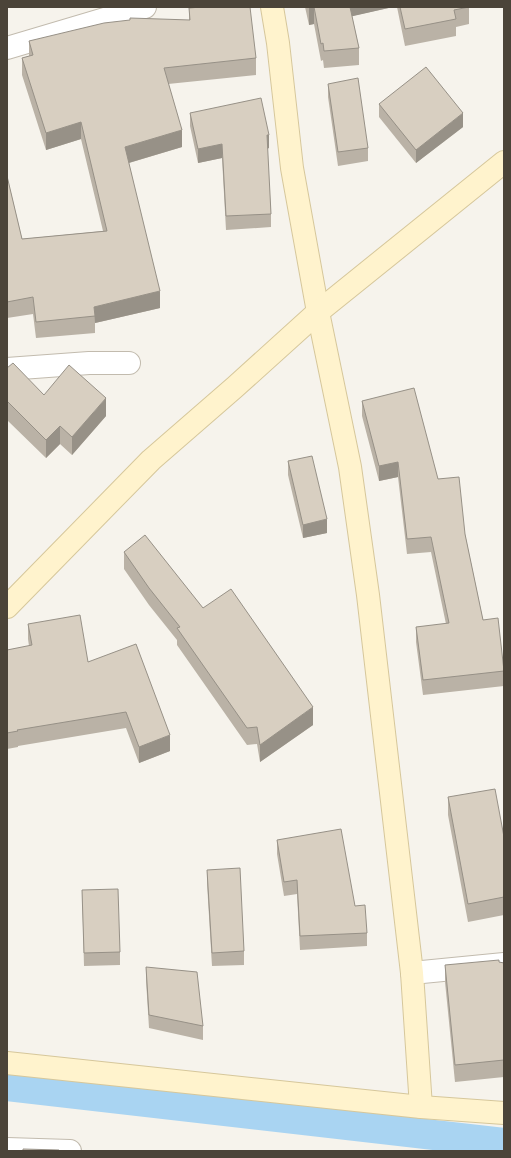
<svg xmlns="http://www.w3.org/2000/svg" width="511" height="1158" font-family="Cabin,sans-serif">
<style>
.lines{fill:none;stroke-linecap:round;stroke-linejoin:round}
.canal{stroke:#a9d4f2;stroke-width:30}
.street-casing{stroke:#c2bbae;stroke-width:24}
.secondary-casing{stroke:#d6c79b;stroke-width:24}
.street{stroke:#fff;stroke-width:22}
.secondary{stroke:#fff3cd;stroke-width:22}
.wall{fill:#bab2a6}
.shaded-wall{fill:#979187}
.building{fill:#d8cfc1;stroke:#979187}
</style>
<rect width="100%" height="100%" fill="#f6f3ec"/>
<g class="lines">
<polyline class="canal" points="7,1086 504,1143"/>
<g class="street-casing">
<g id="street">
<polyline points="7,48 145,7"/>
<polyline points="7,369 89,363 129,363"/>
<polyline points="412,973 504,964"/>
<polyline points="7,1149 70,1151"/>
</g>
</g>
<g class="secondary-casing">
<g id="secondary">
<polyline points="272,7 278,43 292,168 318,312 350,467 368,595 412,973 421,1107"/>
<polyline points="7,607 151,460 235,387 318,312 504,162"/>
<polyline points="7,1063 421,1107 504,1113"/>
</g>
</g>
<use href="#street" class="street"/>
<use href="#secondary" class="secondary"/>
</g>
<g class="wall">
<polygon points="305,7 393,7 352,16 359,48 359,65 324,68 323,60 321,61 314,24 309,25"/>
<polygon points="397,7 469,7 469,24 456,27 456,36 405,46"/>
<polygon points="189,8 256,58 256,75 168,84 182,147 129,163 160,308 95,323 95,333 36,338 33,314 7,318 7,176 22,239 103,231 81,139 46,150 22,75 22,58 29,56 29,41 189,20"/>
<polygon points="328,84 368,148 368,161 338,166 328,97"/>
<polygon points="379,104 463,127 416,163 379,117"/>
<polygon points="190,113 269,148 267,148 271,214 271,227 226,230 222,158 198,163 190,126"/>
<polygon points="7,368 44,395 106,416 72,455 60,444 46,458 7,420"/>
<polygon points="362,401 438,479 465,534 483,620 504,671 504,686 423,695 416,642 416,627 446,624 431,552 407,554 398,477 379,481 362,416"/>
<polygon points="288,461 327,533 303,538 288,475"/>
<polygon points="124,552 203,608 313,725 260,762 257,744 247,745 177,645 177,640 149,605 124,569"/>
<polygon points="28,624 88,662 170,751 139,763 126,728 18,746 18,747 7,749 7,650 29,646 28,639"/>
<polygon points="448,797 504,837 504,915 468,922 448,815"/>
<polygon points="277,840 355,906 367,933 367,946 300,950 297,894 284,896 277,854"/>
<polygon points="207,870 244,951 244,965 212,966 207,883"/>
<polygon points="82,890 120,952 120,965 84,966"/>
<polygon points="499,962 504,963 504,1077 455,1082 445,982 445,965"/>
<polygon points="146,967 203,1026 203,1040 149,1028 146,980"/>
</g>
<g class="shaded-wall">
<polygon points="314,7 314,24 309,25 309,8"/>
<polygon points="349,7 393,7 349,17"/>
<polygon points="463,113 463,127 416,163 416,150"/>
<polygon points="81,122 81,139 46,150 46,133"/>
<polygon points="182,130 182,147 125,164 125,147"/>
<polygon points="267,135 269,135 269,148 267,149"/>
<polygon points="222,144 222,158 198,163 198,149"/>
<polygon points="160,291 160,308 95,323 94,307"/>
<polygon points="106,398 106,416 72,455 72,437"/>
<polygon points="60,426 60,444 46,458 46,440"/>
<polygon points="398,462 398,477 379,481 379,466"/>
<polygon points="327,519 327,533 303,538 303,525"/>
<polygon points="313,707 313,725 260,762 260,745"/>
<polygon points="170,735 170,751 139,763 139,747"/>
</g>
<g class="building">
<polygon points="201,7 250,7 256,58 164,68 182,130 125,147 160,291 94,307 95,316 36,322 33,297 7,302 7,176 22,239 107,231 81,122 46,133 22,58 33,55 29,41 104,23 130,20 130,18 190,20 189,8"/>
<polygon points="309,7 350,7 359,48 324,51 323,43 321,44 314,7 309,8"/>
<polygon points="400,7 469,7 454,10 456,19 405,29"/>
<polygon points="426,67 463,113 416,150 379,104"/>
<polygon points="358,78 368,148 338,152 328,84"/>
<polygon points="261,98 269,135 267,135 271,214 226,216 222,144 198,149 190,113"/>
<polygon points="13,363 44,395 69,365 106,398 72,437 60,426 46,440 7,401 7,368"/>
<polygon points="414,388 438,479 459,477 465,534 483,620 498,618 504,671 423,680 416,627 449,623 431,537 407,539 398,462 379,466 362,401"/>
<polygon points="312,456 327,519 303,525 288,461"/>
<polygon points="145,535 203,608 231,589 313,707 260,745 257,727 247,728 177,628 180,627 149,588 124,552"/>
<polygon points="80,615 88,662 136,644 170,735 139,747 126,712 17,730 18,731 7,733 7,650 32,645 28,624"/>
<polygon points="495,789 504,837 504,897 468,904 448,797"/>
<polygon points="341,829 355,906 365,905 367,933 300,936 297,880 284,882 277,840"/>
<polygon points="240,868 244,951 212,953 207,870"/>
<polygon points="118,889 120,952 84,953 82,890"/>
<polygon points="499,960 499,962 504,963 504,1060 455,1065 445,965"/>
<polygon points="146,967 197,972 203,1026 149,1015"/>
<polygon points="23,1149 59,1150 59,1151 23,1151"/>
</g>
<rect width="511" height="1158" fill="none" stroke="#4b4439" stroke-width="16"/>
</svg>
